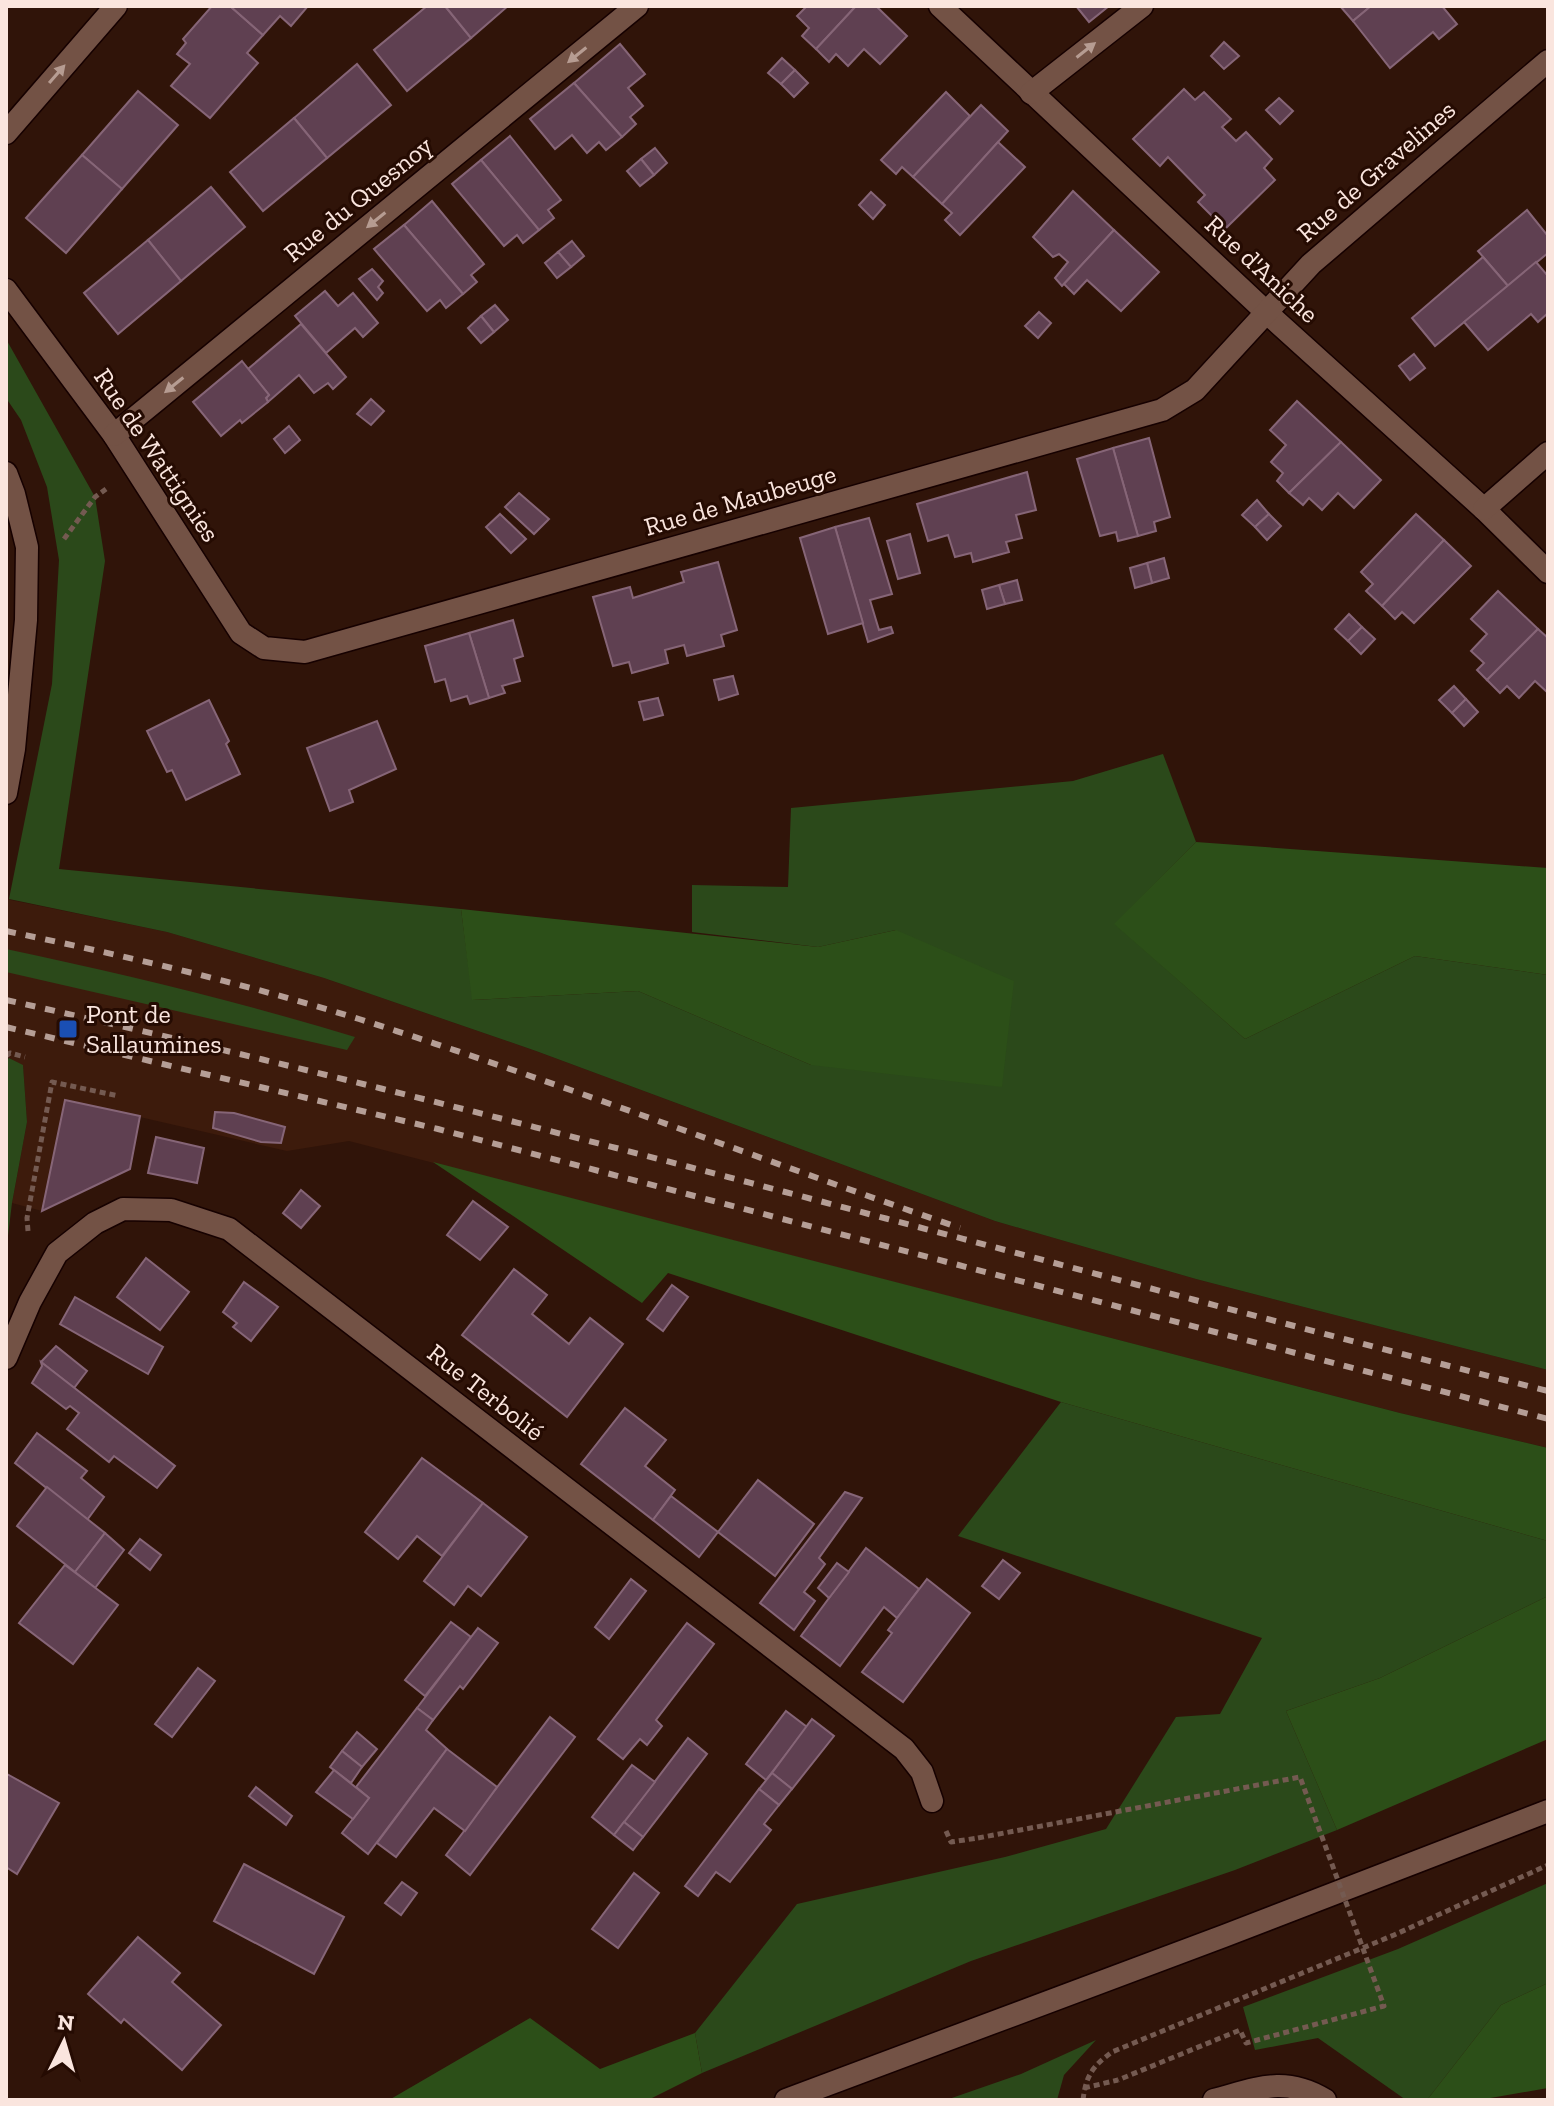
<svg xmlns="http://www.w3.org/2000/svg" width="1554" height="2106" font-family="'Zilla Slab',serif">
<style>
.built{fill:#3d1b0c}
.green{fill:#2b491a}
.forest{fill:#2c4f18}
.building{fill:#5f4051;stroke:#866577;stroke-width:2}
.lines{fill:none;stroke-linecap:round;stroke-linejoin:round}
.minor-casing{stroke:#160100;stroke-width:25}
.tertiary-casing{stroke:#160100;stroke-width:25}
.secondary-casing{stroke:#160100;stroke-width:25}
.path{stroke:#745a51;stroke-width:5;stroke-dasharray:6 4;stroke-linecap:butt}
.minor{stroke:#735245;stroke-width:22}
.tertiary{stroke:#735245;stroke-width:22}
.secondary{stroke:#735245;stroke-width:22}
.rail{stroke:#b59e96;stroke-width:6;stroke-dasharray:10 10;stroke-linecap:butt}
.path-bridge{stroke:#745a51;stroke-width:5;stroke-dasharray:6 4;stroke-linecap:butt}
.oneway{fill:#b69c92}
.transit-dot{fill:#1a4fb4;stroke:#250b02;stroke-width:3}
.labels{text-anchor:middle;stroke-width:6;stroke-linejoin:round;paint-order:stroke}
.street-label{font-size:26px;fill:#fae5de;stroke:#250b02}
.poi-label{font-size:26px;fill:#fae5de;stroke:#250b02;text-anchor:start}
</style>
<rect width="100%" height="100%" fill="#301409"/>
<polygon class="built" points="6,899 167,932 324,978 536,1051 995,1221 1196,1279 1548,1370 1548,1448 1400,1413 349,1141 287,1151 66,1100 42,1211 12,1203 27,1122 23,1066 6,1056"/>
<g class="green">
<polygon points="6,339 95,497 105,561 59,869 461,909 473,1000 638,991 811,1065 896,930 818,947 692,932 692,885 788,887 791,808 1073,781 1163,754 1196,842 1115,924 1245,1039 1415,956 1548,975 1548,1370 1196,1279 995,1221 536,1051 324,978 167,932 9,899 52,684 59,560 47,487 21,420 6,398"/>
<path d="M6,949C124,974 240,1002 355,1037L347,1050L6,972Z"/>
<polygon points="9,1058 23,1065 27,1122 12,1203 6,1252 6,1061"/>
<polygon points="1061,1402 1548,1541 1548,1596 1380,1678 1286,1711 1337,1830 1235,1870 971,1961 702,2073 695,2033 797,1904 1005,1857 1106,1829 1176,1717 1220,1714 1262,1638 958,1536"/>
<polygon points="1548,1883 1548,1983 1501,2005 1427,2100 1406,2100 1318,2038 1255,2050 1243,2007 1398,1949"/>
<polygon points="1096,2040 1064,2075 1057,2100 946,2100 1021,2074"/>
</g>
<g class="forest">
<polygon points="1196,842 1548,868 1548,975 1415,956 1245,1039 1114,924"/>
<polygon points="461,909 818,947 896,930 1014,981 1002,1087 811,1065 638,991 472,1000"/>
<polygon points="433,1162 1400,1413 1548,1448 1548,1541 1061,1402 668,1273 642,1303"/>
<polygon points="1548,1596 1548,1739 1337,1830 1286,1711 1380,1678"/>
<polygon points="1548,1983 1548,2088 1479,2100 1427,2100 1501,2005"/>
<polygon points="530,2018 600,2069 695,2033 702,2073 648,2100 389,2100"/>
</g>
<g class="building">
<polygon points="212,6 230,6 263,35 247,53 258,63 210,118 171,86 190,64 177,54 186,43 183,39"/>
<polygon points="230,6 308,6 291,26 280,16 263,35"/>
<polygon points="427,6 445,6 471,38 407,91 374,50"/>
<polygon points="445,6 508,6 471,38"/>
<polygon points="807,6 856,6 816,49 802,36 809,28 797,16"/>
<polygon points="856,6 876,6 907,36 880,64 864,49 848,66 836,54 829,62 816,49"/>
<polygon points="1076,6 1109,6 1089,22"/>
<polygon points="1340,6 1371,6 1353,21"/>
<polygon points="1371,6 1442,6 1457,24 1439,39 1433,32 1390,68 1353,21"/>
<polygon points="1224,42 1239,56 1224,69 1211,56"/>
<polygon points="620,44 645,74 628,88 643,106 630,117 636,124 622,137 574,83"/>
<polygon points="782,58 795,70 781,84 768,73"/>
<polygon points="357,64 391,105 327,158 294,118"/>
<polygon points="795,70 808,83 794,97 781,84"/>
<polygon points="574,83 622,137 606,150 599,142 587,153 572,135 555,149 530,119"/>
<polygon points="1184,89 1195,100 1204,92 1231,119 1222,127 1236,141 1246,132 1272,159 1264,168 1275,180 1225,229 1198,202 1205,195 1168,157 1160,166 1133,139"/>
<polygon points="138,91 178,125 122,189 82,155"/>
<polygon points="946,92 970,116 913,177 902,167 896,174 881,160"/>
<polygon points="1279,98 1293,111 1280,124 1266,110"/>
<polygon points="981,105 1008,131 942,204 913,177"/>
<polygon points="294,118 327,158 263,211 230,172"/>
<polygon points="510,136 561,200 548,210 554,218 539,230 481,160"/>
<polygon points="998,142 1025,167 960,235 945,220 952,213 942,204"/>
<polygon points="655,148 667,163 654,175 641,159"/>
<polygon points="82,155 122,189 66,253 26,218"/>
<polygon points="641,159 654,175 640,186 627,171"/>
<polygon points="481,160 539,230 523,243 517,235 504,246 452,184"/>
<polygon points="211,187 245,227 181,281 148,240"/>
<polygon points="1073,191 1114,230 1062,286 1055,278 1068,262 1059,254 1053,257 1033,237"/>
<polygon points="871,192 885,205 873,219 859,205"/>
<polygon points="432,201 484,264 471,275 477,282 463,294 404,225"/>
<polygon points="1527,210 1548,236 1548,253 1508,286 1478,251"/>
<polygon points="404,225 463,294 446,308 440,300 427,311 374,249"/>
<polygon points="1114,230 1159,272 1121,311 1087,280 1074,294 1064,284"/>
<polygon points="148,240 181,281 118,334 84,293"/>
<polygon points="572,241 584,256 571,267 558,252"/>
<polygon points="558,252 571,267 557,278 545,263"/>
<polygon points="1483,257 1508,286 1435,346 1412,318"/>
<polygon points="1536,262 1548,276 1548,313 1538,322 1531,314 1488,350 1464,322"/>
<polygon points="372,269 383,281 378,287 383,293 377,300 359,279"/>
<polygon points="325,291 338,306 353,293 378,323 363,337 355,328 326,353 295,316"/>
<polygon points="495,305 508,320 494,332 481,316"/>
<polygon points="1039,312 1051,323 1038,338 1025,326"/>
<polygon points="481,316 494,332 481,343 468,328"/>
<polygon points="301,324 346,377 333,389 328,383 314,393 299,375 268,402 266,398 269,395 248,369"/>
<polygon points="1414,354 1425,368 1410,380 1399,366"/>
<polygon points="242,361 269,395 266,398 268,402 242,423 240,420 221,436 193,402"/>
<polygon points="371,399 384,411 371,425 357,414"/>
<polygon points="1297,401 1341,442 1289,493 1277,481 1283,473 1271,462 1286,445 1270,430"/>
<polygon points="289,426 300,440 285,453 274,439"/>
<polygon points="1149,438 1170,517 1154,522 1156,531 1138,536 1113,448"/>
<polygon points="1341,442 1381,480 1354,508 1338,493 1322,510 1309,498 1303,505 1289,493"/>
<polygon points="1113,448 1138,536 1118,541 1116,532 1100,536 1077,459"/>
<polygon points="1027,472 1036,510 1016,515 1022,538 1006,542 1009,552 973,562 971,553 955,557 948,535 928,541 917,504"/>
<polygon points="519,493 549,519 534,534 505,507"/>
<polygon points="1257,500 1269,514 1255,527 1242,515"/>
<polygon points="500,514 526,539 511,553 486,527"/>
<polygon points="1269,514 1281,526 1267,540 1255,527"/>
<polygon points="1416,514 1444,540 1382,606 1366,591 1373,584 1361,572"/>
<polygon points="869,518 892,594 870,600 879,630 891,627 893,633 868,642 835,527"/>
<polygon points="835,527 863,623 828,634 800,538"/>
<polygon points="910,534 920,573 898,579 887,541"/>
<polygon points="1444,540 1471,566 1414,623 1402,612 1395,619 1382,606"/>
<polygon points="1164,558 1169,578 1152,583 1147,563"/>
<polygon points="718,562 737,630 721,635 724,646 687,656 684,645 665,650 668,663 632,673 629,662 613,666 593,597 630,587 633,598 684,582 681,572"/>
<polygon points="1147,563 1152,583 1135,588 1130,568"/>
<polygon points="1017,580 1022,600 1005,604 999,585"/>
<polygon points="999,585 1005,604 987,609 982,590"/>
<polygon points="1498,591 1538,629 1487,680 1477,670 1484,663 1471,651 1487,634 1471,619"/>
<polygon points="1349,614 1362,627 1348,641 1335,629"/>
<polygon points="513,620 523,656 514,659 520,681 502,686 505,693 489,698 469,633"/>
<polygon points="1362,627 1375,639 1361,654 1348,641"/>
<polygon points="1538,629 1548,638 1548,693 1535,681 1519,698 1507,686 1500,693 1487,680"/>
<polygon points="469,633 489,698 470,704 467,696 451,701 445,679 435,682 425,646"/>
<polygon points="733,676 738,694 719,700 714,680"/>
<polygon points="1454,686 1466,699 1452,713 1439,700"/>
<polygon points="658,698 663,715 644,720 639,702"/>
<polygon points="1466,699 1478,712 1464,726 1452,713"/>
<polygon points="209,700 229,741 226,744 240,774 186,800 172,770 167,772 147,731"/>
<polygon points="377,721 396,769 349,790 353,802 330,811 307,748"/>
<polygon points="65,1100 140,1116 130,1169 42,1211"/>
<polygon points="215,1112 234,1113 285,1127 281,1143 261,1142 213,1128"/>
<polygon points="156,1137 204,1148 197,1183 148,1173"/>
<polygon points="301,1190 320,1206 301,1228 283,1213"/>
<polygon points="473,1201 508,1227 480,1260 447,1235"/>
<polygon points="146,1258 189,1292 160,1330 117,1297"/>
<polygon points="514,1269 547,1295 532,1314 569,1344 590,1318 623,1344 567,1417 462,1335"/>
<polygon points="244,1282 278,1307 251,1341 233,1327 237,1323 223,1312"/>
<polygon points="672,1285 688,1297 663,1331 647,1319"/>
<polygon points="75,1297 163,1347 148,1374 60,1324"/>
<polygon points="56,1346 87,1371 74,1388 41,1362"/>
<polygon points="41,1362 175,1466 157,1488 114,1456 109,1462 67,1429 79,1413 70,1406 66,1409 32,1383 42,1366"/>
<polygon points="625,1408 666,1440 645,1466 675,1490 653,1520 581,1464"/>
<polygon points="37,1433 87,1471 81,1478 104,1497 87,1520 15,1463"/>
<polygon points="422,1458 483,1503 442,1556 417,1536 398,1559 365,1532"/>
<polygon points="758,1480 814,1524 775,1576 718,1532"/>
<polygon points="47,1487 105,1533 75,1572 17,1526"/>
<polygon points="845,1492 862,1498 819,1558 825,1564 804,1592 815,1601 794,1630 760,1603"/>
<polygon points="671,1496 718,1532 699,1557 653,1520"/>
<polygon points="483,1503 527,1537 481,1596 468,1586 454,1605 424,1581"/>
<polygon points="105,1533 124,1550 95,1588 75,1572"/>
<polygon points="140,1539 161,1555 150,1570 129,1553"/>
<polygon points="866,1548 919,1589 897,1618 884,1607 840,1666 801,1636"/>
<polygon points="1003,1560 1020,1573 999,1599 982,1586"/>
<polygon points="837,1563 849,1572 829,1598 818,1588"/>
<polygon points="65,1565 118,1605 73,1664 19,1623"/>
<polygon points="631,1579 646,1591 609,1639 595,1627"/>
<polygon points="927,1579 970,1613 903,1702 862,1672 892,1633 888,1630"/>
<polygon points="451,1622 471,1637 425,1696 405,1680"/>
<polygon points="687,1623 714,1644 656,1720 662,1726 647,1745 640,1739 623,1759 598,1739"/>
<polygon points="478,1628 498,1643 463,1689 460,1686 433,1720 417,1708"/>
<polygon points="198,1668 215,1681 172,1737 155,1724"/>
<polygon points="417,1708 433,1720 426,1730 447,1749 368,1854 342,1833 369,1798 356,1787"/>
<polygon points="786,1711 807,1727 766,1780 746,1764"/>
<polygon points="550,1717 575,1737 470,1875 446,1855"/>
<polygon points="812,1719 834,1736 792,1789 772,1773"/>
<polygon points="357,1732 377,1749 362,1767 342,1751"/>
<polygon points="688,1738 707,1754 643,1837 624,1822"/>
<polygon points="447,1749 497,1787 465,1831 434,1808 396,1857 377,1843"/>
<polygon points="342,1751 362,1767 351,1783 330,1767"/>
<polygon points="632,1765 655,1782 614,1835 592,1817"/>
<polygon points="334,1770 369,1798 353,1819 316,1792"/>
<polygon points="772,1773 792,1789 779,1805 759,1789"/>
<polygon points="7,1774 59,1803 17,1874 6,1867"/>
<polygon points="256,1787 292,1816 286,1825 249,1796"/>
<polygon points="759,1789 779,1805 764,1824 771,1830 730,1882 716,1872 698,1896 685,1886"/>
<polygon points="624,1822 643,1837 633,1850 614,1835"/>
<polygon points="244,1864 344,1917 314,1974 214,1921"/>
<polygon points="634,1873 659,1893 618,1948 592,1929"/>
<polygon points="402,1882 417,1893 401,1915 385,1903"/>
<polygon points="138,1937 180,1973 172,1982 221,2025 182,2070 124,2019 121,2023 88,1994"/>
</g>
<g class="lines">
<g class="minor-casing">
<g id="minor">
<polyline points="940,6 1266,312 1484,509 1548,572"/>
<polyline points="1031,93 1142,6"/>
<polyline points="6,133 116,6"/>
<polyline points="6,290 114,435 241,633 264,648 305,652 1162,410 1195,390 1311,264 1548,61"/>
<polyline points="114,435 637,6"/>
<polyline points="1484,509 1548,453"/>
<polyline points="6,1358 30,1302 57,1253 95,1223 123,1209 171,1210 229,1229 904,1749 922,1772 932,1801"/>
<path d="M1214,2100C1256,2089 1284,2075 1325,2100"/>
</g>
</g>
<g class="tertiary-casing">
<polyline id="tertiary" points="6,473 14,494 27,547 26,620 14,749 6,793"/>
</g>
<g class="secondary-casing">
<polyline id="secondary" points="786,2100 1224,1936 1548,1811"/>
</g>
<g class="path">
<polyline points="64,539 95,497 106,489"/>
<polyline points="6,1056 10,1053 25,1057"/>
<polyline points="28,1231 27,1218 52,1082 119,1096"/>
<polyline points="946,1831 951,1842 978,1838"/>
<polyline points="1084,2088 1118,2080"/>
<path d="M1083,2100C1086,2075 1093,2066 1112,2052L1394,1935L1548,1865"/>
</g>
<use href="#minor" class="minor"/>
<use href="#tertiary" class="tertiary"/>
<use href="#secondary" class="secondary"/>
<g class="rail">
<path d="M6,931C125,956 243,983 359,1019C561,1083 759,1159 960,1228"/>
<path d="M6,1000C524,1115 1034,1262 1548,1391"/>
<polyline points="6,1027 438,1129 1548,1419"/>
</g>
<polyline class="path-bridge" points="978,1838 1300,1777 1384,2006 1246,2043 1240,2030 1118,2080"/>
</g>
<defs><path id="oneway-solid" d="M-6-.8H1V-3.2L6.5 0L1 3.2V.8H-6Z" transform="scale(2)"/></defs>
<g class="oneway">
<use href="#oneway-solid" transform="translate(1086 50) rotate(-38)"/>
<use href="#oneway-solid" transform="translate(577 55) rotate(141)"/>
<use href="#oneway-solid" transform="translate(57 74) rotate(-49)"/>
<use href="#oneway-solid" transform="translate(376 220) rotate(141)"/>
<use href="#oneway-solid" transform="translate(174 385) rotate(141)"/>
</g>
<rect class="transit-dot" x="58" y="1019" width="20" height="20" rx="4"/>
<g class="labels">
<g class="street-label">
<text transform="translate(1376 171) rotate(-41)" y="9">Rue de Gravelines</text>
<text transform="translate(358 199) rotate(-39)" y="9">Rue du Quesnoy</text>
<text transform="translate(1262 269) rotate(43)" y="9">Rue d'Aniche</text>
<text transform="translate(157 455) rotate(56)" y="9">Rue de Wattignies</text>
<text transform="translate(740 500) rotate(-16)" y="9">Rue de Maubeuge</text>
<text transform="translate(486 1392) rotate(38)" y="9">Rue Terbolié</text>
</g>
<g class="poi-label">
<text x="86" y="1023">Pont de<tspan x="86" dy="30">Sallaumines</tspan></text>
</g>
</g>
<rect width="1554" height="2106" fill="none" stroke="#fae5de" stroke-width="16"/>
<g transform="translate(64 2042) rotate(5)" stroke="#250b02" stroke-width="6" paint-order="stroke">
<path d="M0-6L14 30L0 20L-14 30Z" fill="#fae5de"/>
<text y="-12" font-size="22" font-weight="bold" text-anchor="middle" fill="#fae5de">N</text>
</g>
</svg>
